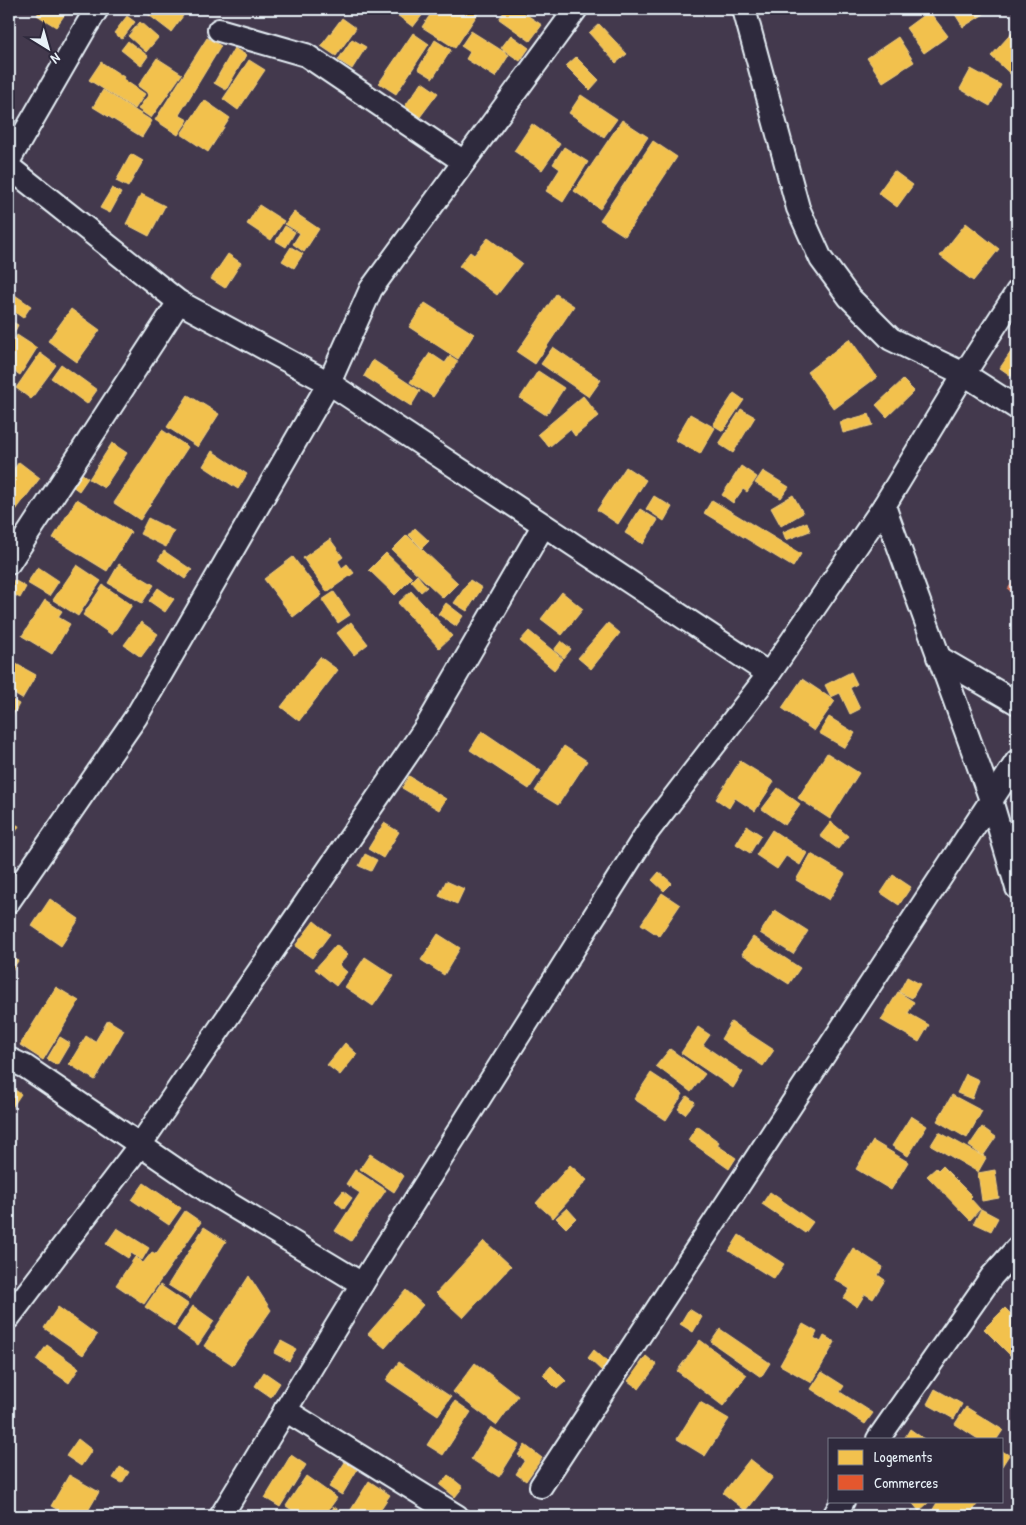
<svg xmlns="http://www.w3.org/2000/svg" width="1026" height="1525" font-family="'Patrick Hand',sans-serif">
<style>
.homes{fill:#f2c14e;stroke:#efcf81}
.shops{fill:#e4572e;stroke:#e5856b}
.lines{fill:none;stroke-linecap:round;stroke-linejoin:round}
.minor-casing{stroke:#e8f1f8;stroke-width:26}
.minor{stroke:#2f2a3d;stroke-width:22}
</style>
<rect width="100%" height="100%" fill="#43394d"/>
<filter id="ink" filterUnits="userSpaceOnUse"><feTurbulence type="fractalNoise" baseFrequency=".02" numOctaves="2"/><feDisplacementMap in="SourceGraphic" scale="10" xChannelSelector="R" yChannelSelector="G"/><feConvolveMatrix kernelMatrix="1 2 1 2 8 2 1 2 1" color-interpolation-filters="sRGB"/></filter>
<g filter="url(#ink)">
<g class="homes">
<polygon points="41,9 66,9 68,10 56,27 37,15"/>
<polygon points="141,9 173,9 183,16 171,32"/>
<polygon points="389,9 427,9 413,27"/>
<polygon points="434,9 481,9 455,48 422,27"/>
<polygon points="506,9 518,9 542,25 530,41 499,19"/>
<polygon points="956,9 992,9 963,27 953,11"/>
<polygon points="929,11 948,36 924,53 906,28"/>
<polygon points="127,16 135,22 122,39 114,33"/>
<polygon points="342,18 356,28 336,56 321,46"/>
<polygon points="140,22 158,38 146,52 128,36"/>
<polygon points="599,24 627,54 616,63 589,33"/>
<polygon points="1017,27 1017,80 991,56"/>
<polygon points="471,31 509,55 495,77 466,59 470,52 461,46"/>
<polygon points="413,33 429,44 396,94 379,83"/>
<polygon points="511,35 529,48 520,61 501,48"/>
<polygon points="898,37 914,62 883,82 867,58"/>
<polygon points="207,38 221,46 179,115 188,120 178,135 155,120"/>
<polygon points="352,39 366,47 352,69 338,60"/>
<polygon points="435,40 451,50 433,78 418,69"/>
<polygon points="128,41 148,56 141,66 121,50"/>
<polygon points="234,48 246,55 226,90 214,83"/>
<polygon points="576,57 599,80 590,90 566,66"/>
<polygon points="157,58 182,74 151,118 138,109 149,94 138,86"/>
<polygon points="249,60 265,70 238,110 223,99"/>
<polygon points="101,62 124,77 123,79 145,94 135,109 89,80"/>
<polygon points="971,69 1001,85 990,106 960,89"/>
<polygon points="422,82 438,93 420,117 405,106"/>
<polygon points="103,90 152,121 142,137 93,107"/>
<polygon points="581,95 617,119 604,137 569,113"/>
<polygon points="204,100 230,118 208,152 181,134"/>
<polygon points="622,120 648,137 600,209 574,191"/>
<polygon points="532,124 560,144 542,170 514,151"/>
<polygon points="653,141 677,157 625,236 600,220"/>
<polygon points="564,147 588,162 563,202 546,191 560,169 553,164"/>
<polygon points="131,154 143,161 128,187 116,181"/>
<polygon points="894,171 913,185 897,207 878,193"/>
<polygon points="112,188 121,193 110,213 100,208"/>
<polygon points="141,194 165,206 149,236 126,224"/>
<polygon points="259,205 284,221 271,240 247,224"/>
<polygon points="294,212 319,229 304,252 293,244 300,233 285,224"/>
<polygon points="966,223 999,249 973,281 940,256"/>
<polygon points="285,226 295,232 286,247 276,241"/>
<polygon points="488,238 522,263 497,295 459,266 470,252 474,255"/>
<polygon points="291,247 303,254 294,268 282,261"/>
<polygon points="228,254 241,263 225,288 211,279"/>
<polygon points="9,291 31,306 23,318 9,308"/>
<polygon points="556,294 574,306 535,364 517,352"/>
<polygon points="425,303 474,334 458,359 409,327"/>
<polygon points="71,309 100,330 77,362 48,341"/>
<polygon points="9,320 18,325 10,341 9,340"/>
<polygon points="17,335 37,348 20,375 9,368 9,348"/>
<polygon points="850,339 877,377 834,409 807,372"/>
<polygon points="1017,343 1017,380 1000,368"/>
<polygon points="553,347 601,380 589,397 541,364"/>
<polygon points="40,353 56,365 31,399 16,388"/>
<polygon points="430,353 445,363 450,356 458,361 433,397 410,382"/>
<polygon points="373,360 420,391 411,406 364,376"/>
<polygon points="61,364 97,390 87,404 51,378"/>
<polygon points="538,371 564,388 546,415 520,398"/>
<polygon points="903,380 914,391 887,417 876,405"/>
<polygon points="734,393 744,400 723,431 713,425"/>
<polygon points="188,395 219,414 198,447 167,427"/>
<polygon points="583,396 599,416 575,436 570,429 549,447 538,434"/>
<polygon points="741,409 755,417 733,453 719,444"/>
<polygon points="690,414 715,428 700,454 675,440"/>
<polygon points="869,414 873,425 843,433 840,422"/>
<polygon points="162,430 188,447 140,520 114,503"/>
<polygon points="112,443 127,453 104,488 89,479"/>
<polygon points="212,451 247,474 238,489 203,466"/>
<polygon points="19,462 40,478 16,510 9,505 9,475"/>
<polygon points="741,466 757,477 747,492 743,489 733,503 722,495"/>
<polygon points="626,467 646,480 618,524 597,510"/>
<polygon points="763,471 789,487 781,498 755,483"/>
<polygon points="81,473 88,478 79,491 72,486"/>
<polygon points="793,495 803,513 781,526 771,508"/>
<polygon points="654,496 672,507 664,521 646,509"/>
<polygon points="77,499 131,532 107,571 53,538"/>
<polygon points="712,500 801,554 793,567 704,513"/>
<polygon points="640,509 658,520 643,544 625,533"/>
<polygon points="148,518 174,531 166,547 140,534"/>
<polygon points="807,522 810,531 786,540 783,532"/>
<polygon points="415,528 429,541 422,548 409,535"/>
<polygon points="407,535 458,583 443,598 392,550"/>
<polygon points="330,539 343,557 338,561 342,568 347,564 354,573 327,592 303,558"/>
<polygon points="164,551 192,570 185,579 158,560"/>
<polygon points="386,553 412,578 395,595 369,570"/>
<polygon points="293,557 322,595 293,617 264,579"/>
<polygon points="119,564 154,585 142,603 108,583"/>
<polygon points="77,565 101,581 78,616 53,600"/>
<polygon points="38,567 59,581 49,596 27,583"/>
<polygon points="417,575 427,587 421,592 411,581"/>
<polygon points="14,580 26,587 20,598 9,592"/>
<polygon points="470,580 482,588 467,611 454,603"/>
<polygon points="103,585 132,605 112,635 83,615"/>
<polygon points="158,588 174,599 165,612 149,601"/>
<polygon points="411,591 452,636 439,648 398,603"/>
<polygon points="334,592 350,615 338,623 322,600"/>
<polygon points="562,592 583,609 562,635 541,619"/>
<polygon points="45,600 62,611 58,617 70,624 52,654 22,636"/>
<polygon points="446,603 463,616 456,626 438,614"/>
<polygon points="141,622 158,634 141,657 124,645"/>
<polygon points="351,622 368,644 354,655 337,633"/>
<polygon points="608,623 620,633 591,669 578,658"/>
<polygon points="529,631 563,659 554,670 520,641"/>
<polygon points="561,641 571,649 564,658 554,650"/>
<polygon points="320,657 338,670 299,721 281,707"/>
<polygon points="9,660 36,675 22,699 9,691"/>
<polygon points="851,672 857,684 850,688 860,709 850,714 840,693 831,697 825,685"/>
<polygon points="802,679 835,701 814,731 782,708"/>
<polygon points="9,698 19,704 9,723"/>
<polygon points="829,717 855,733 845,748 819,733"/>
<polygon points="482,731 541,771 529,789 470,750"/>
<polygon points="564,746 587,761 558,805 535,791"/>
<polygon points="827,753 859,773 830,819 798,798"/>
<polygon points="740,761 774,782 755,811 735,798 729,808 716,799"/>
<polygon points="409,776 446,799 439,810 402,788"/>
<polygon points="778,788 800,804 785,825 762,809"/>
<polygon points="9,821 19,826 9,844"/>
<polygon points="831,822 848,836 838,849 820,836"/>
<polygon points="384,823 399,832 383,858 368,849"/>
<polygon points="747,826 761,835 750,853 736,844"/>
<polygon points="772,830 807,853 800,865 786,856 777,869 756,855"/>
<polygon points="365,854 377,860 371,871 359,866"/>
<polygon points="811,854 845,874 829,900 796,880"/>
<polygon points="659,872 672,883 664,891 652,880"/>
<polygon points="893,875 911,887 899,905 881,893"/>
<polygon points="446,881 464,889 457,904 439,896"/>
<polygon points="662,893 680,905 659,936 641,924"/>
<polygon points="50,899 79,919 61,946 32,926"/>
<polygon points="775,910 808,931 793,954 760,933"/>
<polygon points="314,921 330,934 312,958 295,946"/>
<polygon points="438,934 460,948 444,975 421,960"/>
<polygon points="753,937 800,968 789,984 742,954"/>
<polygon points="336,945 348,955 339,965 347,972 336,986 315,969"/>
<polygon points="9,955 18,961 9,974"/>
<polygon points="365,957 394,976 373,1006 345,987"/>
<polygon points="907,977 920,984 912,998 899,992"/>
<polygon points="56,987 79,1001 43,1060 20,1045"/>
<polygon points="898,992 914,1002 908,1013 929,1025 919,1042 881,1020"/>
<polygon points="108,1020 124,1030 95,1080 69,1064 86,1036 95,1042"/>
<polygon points="731,1022 774,1050 763,1066 721,1039"/>
<polygon points="698,1027 710,1035 703,1045 743,1072 733,1088 681,1053"/>
<polygon points="60,1037 70,1043 57,1065 47,1059"/>
<polygon points="345,1043 357,1054 340,1075 327,1065"/>
<polygon points="670,1049 705,1074 691,1092 656,1066"/>
<polygon points="651,1073 683,1094 666,1120 634,1099"/>
<polygon points="966,1074 979,1080 972,1099 957,1093"/>
<polygon points="9,1086 21,1094 9,1112"/>
<polygon points="952,1095 982,1111 967,1138 937,1121"/>
<polygon points="687,1096 695,1102 685,1114 678,1109"/>
<polygon points="911,1116 927,1126 908,1156 892,1146"/>
<polygon points="697,1126 719,1142 717,1145 736,1158 729,1169 688,1140"/>
<polygon points="982,1127 996,1137 983,1156 969,1146"/>
<polygon points="939,1132 986,1158 978,1172 931,1145"/>
<polygon points="873,1141 908,1162 891,1190 856,1169"/>
<polygon points="370,1154 404,1176 394,1192 360,1169"/>
<polygon points="570,1165 587,1180 553,1218 536,1203"/>
<polygon points="942,1166 972,1196 970,1198 980,1209 970,1220 927,1176 936,1168 938,1170"/>
<polygon points="355,1170 386,1190 351,1241 335,1231 360,1193 346,1184"/>
<polygon points="995,1170 999,1198 982,1201 978,1173"/>
<polygon points="144,1183 181,1208 169,1225 132,1200"/>
<polygon points="343,1191 352,1198 344,1209 335,1201"/>
<polygon points="770,1192 813,1222 805,1233 762,1204"/>
<polygon points="567,1208 576,1218 566,1228 556,1218"/>
<polygon points="981,1209 998,1218 991,1231 974,1223"/>
<polygon points="185,1211 201,1222 144,1304 116,1285 135,1257 143,1263 152,1252 156,1254"/>
<polygon points="204,1227 226,1241 190,1299 168,1285"/>
<polygon points="117,1228 149,1248 142,1260 131,1253 128,1258 106,1244"/>
<polygon points="739,1235 784,1264 774,1279 729,1251"/>
<polygon points="484,1241 511,1266 463,1318 436,1293"/>
<polygon points="853,1248 883,1267 878,1275 885,1280 873,1299 865,1294 857,1307 844,1298 850,1289 834,1279"/>
<polygon points="249,1276 271,1310 233,1365 204,1346"/>
<polygon points="160,1285 188,1304 174,1326 145,1307"/>
<polygon points="406,1290 423,1305 385,1348 368,1334"/>
<polygon points="193,1306 214,1321 198,1345 177,1330"/>
<polygon points="58,1307 97,1335 83,1355 44,1328"/>
<polygon points="1005,1308 1017,1320 1017,1362 984,1329"/>
<polygon points="689,1309 702,1317 693,1332 680,1324"/>
<polygon points="803,1324 817,1332 814,1338 821,1342 824,1336 835,1342 812,1383 780,1365"/>
<polygon points="720,1329 770,1363 761,1377 711,1342"/>
<polygon points="700,1340 747,1375 723,1406 677,1371"/>
<polygon points="281,1341 296,1349 289,1361 274,1353"/>
<polygon points="47,1345 79,1368 69,1383 36,1360"/>
<polygon points="594,1350 609,1363 602,1371 588,1358"/>
<polygon points="646,1356 657,1365 639,1389 628,1381"/>
<polygon points="399,1362 451,1397 438,1415 386,1380"/>
<polygon points="475,1363 518,1396 497,1425 453,1392"/>
<polygon points="551,1366 566,1381 557,1389 543,1375"/>
<polygon points="264,1372 280,1383 271,1397 255,1386"/>
<polygon points="822,1372 844,1386 840,1392 873,1413 865,1424 811,1389"/>
<polygon points="935,1389 962,1404 954,1419 927,1404"/>
<polygon points="455,1401 471,1412 443,1455 427,1445"/>
<polygon points="700,1402 729,1419 705,1456 677,1439"/>
<polygon points="966,1407 1003,1430 997,1439 978,1439 955,1424"/>
<polygon points="491,1427 519,1445 499,1477 471,1459"/>
<polygon points="910,1429 924,1439 904,1439"/>
<polygon points="78,1439 92,1450 81,1466 66,1456"/>
<polygon points="525,1445 542,1458 526,1481 516,1474 525,1460 518,1455"/>
<polygon points="1002,1451 1009,1455 1002,1466"/>
<polygon points="291,1455 306,1465 280,1507 265,1498"/>
<polygon points="750,1459 773,1477 746,1511 723,1493"/>
<polygon points="345,1462 357,1470 342,1495 329,1487"/>
<polygon points="120,1467 129,1472 122,1483 113,1478"/>
<polygon points="69,1475 99,1492 85,1516 69,1516 51,1506"/>
<polygon points="448,1475 463,1487 455,1497 440,1485"/>
<polygon points="306,1476 337,1498 324,1516 301,1516 286,1506"/>
<polygon points="369,1481 390,1495 376,1516 347,1516"/>
<polygon points="911,1501 926,1501 928,1503 919,1511"/>
<polygon points="938,1501 979,1501 970,1516 929,1516"/>
<polygon points="334,1507 345,1514 344,1516 328,1516"/>
</g>
<polygon class="shops" points="1017,576 1017,595 1008,589"/>
<g class="lines">
<g class="minor-casing">
<g id="minor">
<polyline points="744,9 798,208 821,259 849,297 891,339 964,374 1017,408"/>
<polyline points="219,30 306,55 464,162"/>
<polyline points="9,160 87,25 97,9"/>
<polyline points="9,167 179,302 329,383 769,674"/>
<polyline points="884,506 991,800 1017,888"/>
<polyline points="9,563 179,302"/>
<polyline points="938,657 1017,703"/>
<polyline points="9,901 136,717 329,383 371,289 576,9"/>
<polyline points="9,1059 26,1067 206,1190 362,1284"/>
<polyline points="9,1317 140,1145 428,724 543,526"/>
<polyline points="285,1410 457,1516"/>
<polyline points="878,1439 992,1276 1017,1248"/>
<polyline points="541,1486 1017,761"/>
<polyline points="221,1516 362,1284 648,831 769,674 884,506 964,374 1017,292"/>
<polyline points="834,1516 843,1501"/>
</g>
</g>
<use href="#minor" class="minor"/>
</g>
</g>
<rect width="1026" height="1525" fill="none" stroke="#2f2a3d" stroke-width="30"/>
<rect x="15" y="15" width="996" height="1495" fill="none" stroke="#e8f1f8" stroke-width="2" filter="url(#ink)"/>
<rect x="828" y="1438" width="175" height="65" fill="#2f2a3d" stroke="#797a88"/>
<rect x="838" y="1450" width="25" height="15" fill="#f2c14e" stroke="#797a88"/>
<text x="874" y="1462" font-size="15" fill="#e8f1f8">Logements</text>
<rect x="838" y="1475" width="25" height="15" fill="#e4572e" stroke="#797a88"/>
<text x="874" y="1488" font-size="15" fill="#e8f1f8">Commerces</text>
<g transform="translate(48 48) rotate(143)" stroke="#2f2a3d" stroke-width="4" paint-order="stroke">
<path d="M0-4L9 19L0 12L-9 19Z" fill="#e8f1f8"/>
<text y="-8" font-size="14" font-weight="bold" text-anchor="middle" fill="#e8f1f8">N</text>
</g>
</svg>
